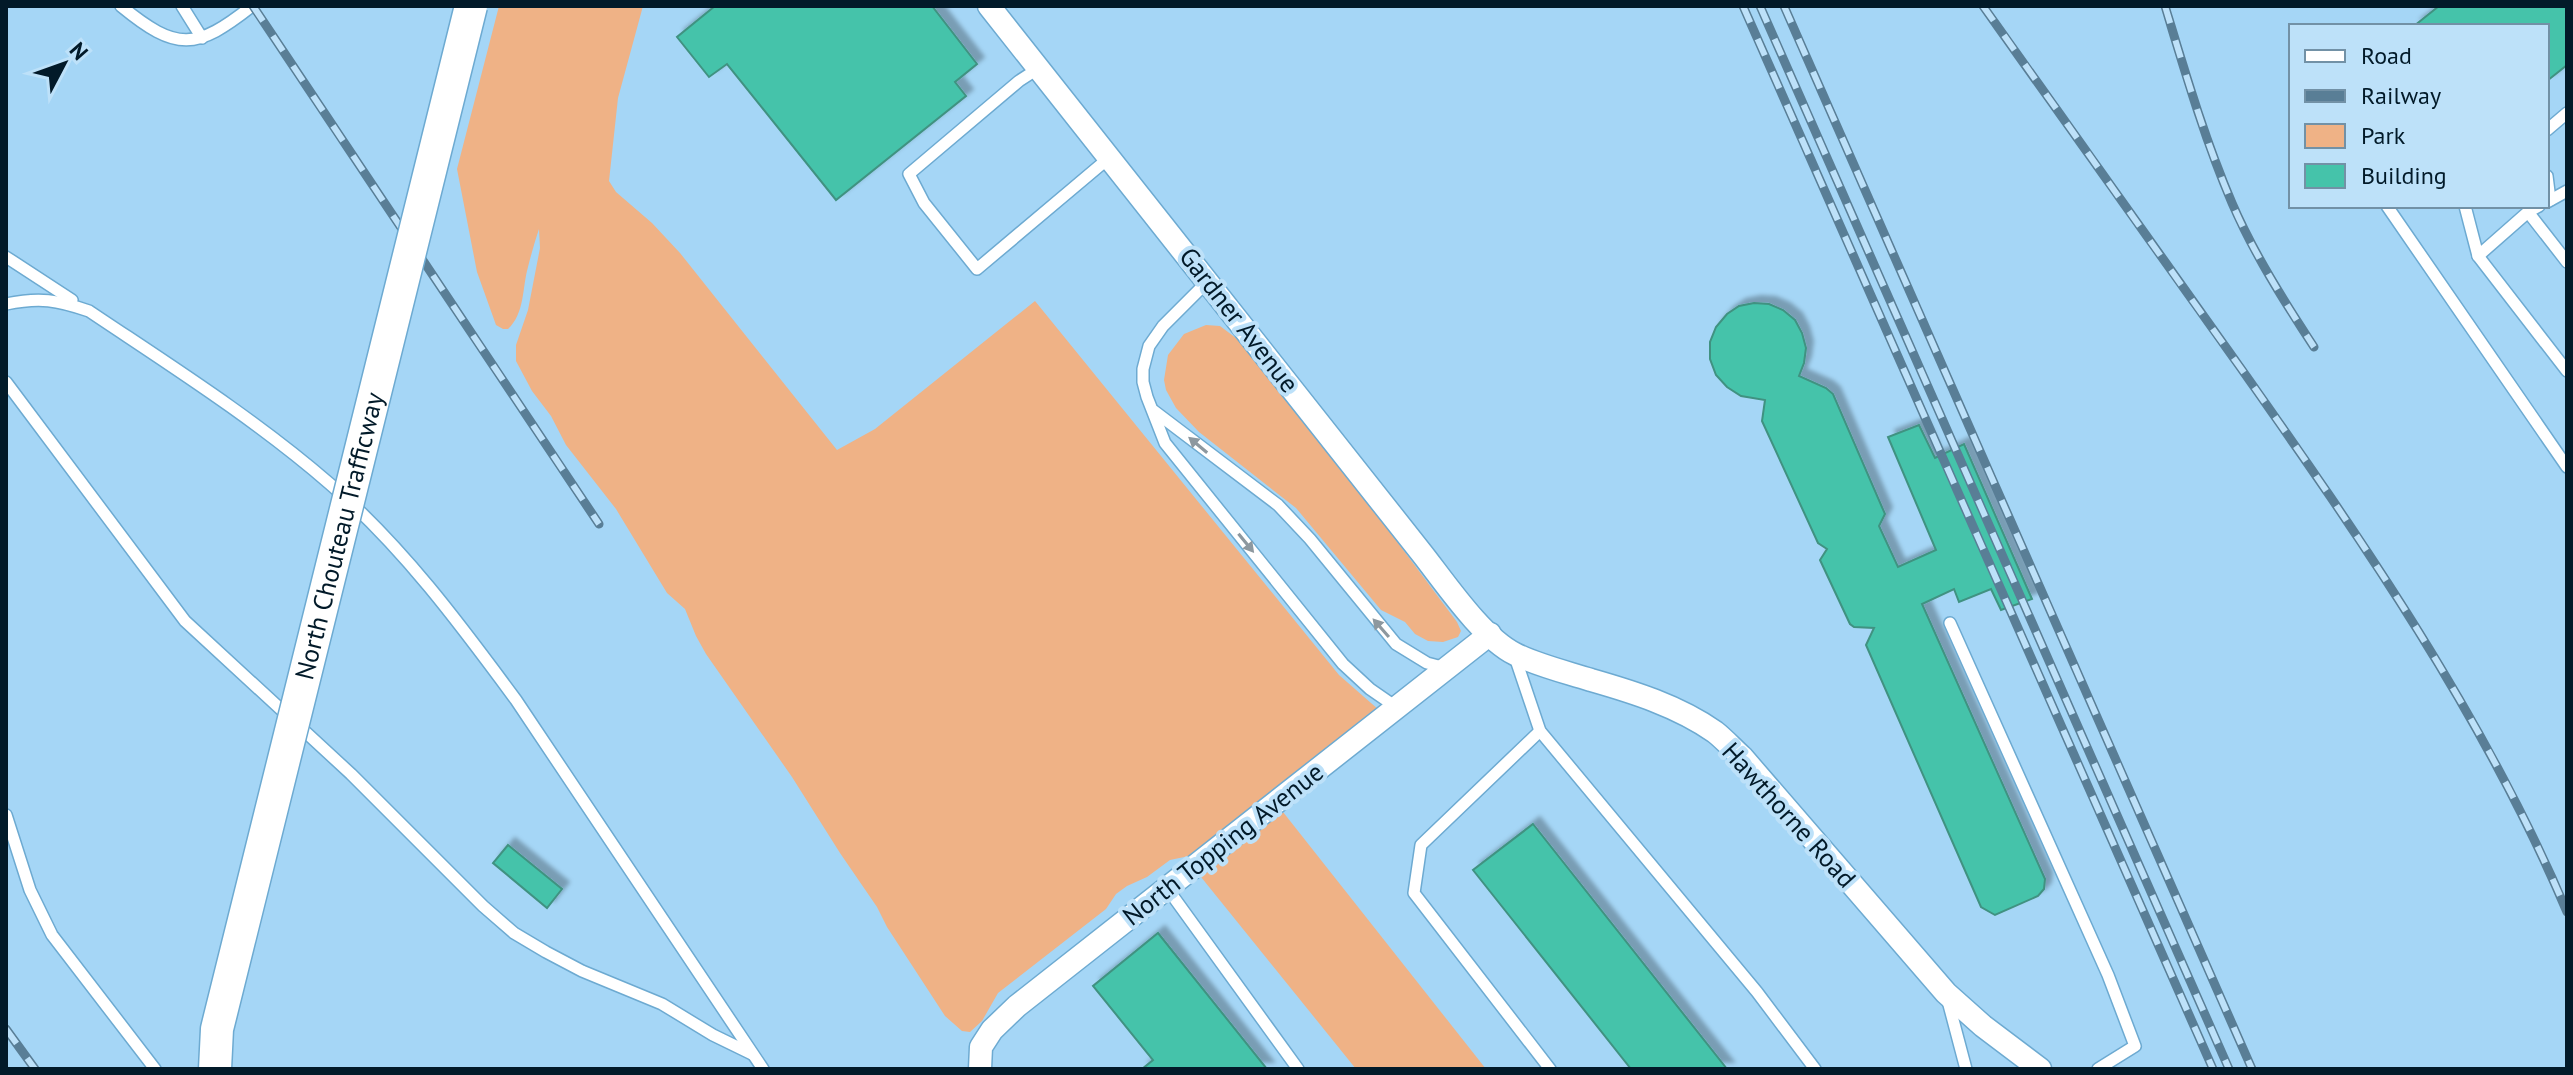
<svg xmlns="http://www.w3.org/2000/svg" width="2573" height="1075" font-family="'PT Sans',sans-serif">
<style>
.green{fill:#efb286}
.building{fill:#45c3aa;stroke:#409281;stroke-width:2;filter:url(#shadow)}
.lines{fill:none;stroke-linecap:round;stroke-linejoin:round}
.service-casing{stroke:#6daad1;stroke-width:14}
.minor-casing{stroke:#6daad1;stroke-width:25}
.service{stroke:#fff;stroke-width:11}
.minor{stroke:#fff;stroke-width:22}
.rail-casing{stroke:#597e96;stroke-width:9}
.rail{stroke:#bde1f9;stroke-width:6;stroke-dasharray:18;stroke-linecap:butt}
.secondary-bridge-casing{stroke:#6daad1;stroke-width:35;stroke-linecap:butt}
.secondary-bridge{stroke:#fff;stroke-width:32}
.oneway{fill:#8d989f}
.labels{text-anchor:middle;stroke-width:8;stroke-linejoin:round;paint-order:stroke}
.street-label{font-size:26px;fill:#021a29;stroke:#bde1f9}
</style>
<defs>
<filter id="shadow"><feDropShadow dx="7" dy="-7" stdDeviation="2" flood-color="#0004"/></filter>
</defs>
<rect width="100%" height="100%" fill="#a5d6f6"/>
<g class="green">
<path d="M499,6H643L618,98L609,181L616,192L652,223L680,253L837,450L875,429L1035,301L1339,675L1379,710L1189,856L1170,860L1147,877L1127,886L1116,894L1106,909L998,993L982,1021L970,1032L962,1031L945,1016L887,927L877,907L840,853L792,777L706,654L696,636L685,609L667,593L616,509L566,445L551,416L532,391L516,361V345L528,310L540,248L539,229C535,241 531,255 528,267C522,288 525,313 508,329H503L496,325L477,272L457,169Z"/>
<polygon points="1206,325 1220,326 1240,341 1366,500 1457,622 1461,631 1458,637 1443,642 1428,641 1415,634 1405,622 1381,610 1296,508 1199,432 1176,408 1166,390 1164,380 1168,355 1184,334"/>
<polygon points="1283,812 1486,1069 1356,1069 1201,877"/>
</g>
<g class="building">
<polygon points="715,6 932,6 977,64 955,82 966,96 836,200 727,64 709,77 677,37"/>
<polygon points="2439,6 2567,6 2567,65 2547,81 2547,26 2414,26"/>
<polygon points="1754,303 1769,304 1783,310 1795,320 1802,333 1806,348 1804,363 1799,376 1826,388 1833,394 1885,514 1879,526 1898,567 1936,550 1888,437 1919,425 1935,458 1964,444 2032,599 2001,610 1991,589 1959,602 1954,589 1922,604 2045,879 2044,889 2038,896 1995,915 1981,907 1866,645 1874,628 1854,627 1850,624 1820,560 1827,549 1818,543 1762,421 1765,400 1741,396 1727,387 1716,375 1710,359 1710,342 1716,327 1727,314 1739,306"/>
<polygon points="1533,824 1727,1069 1631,1069 1473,870"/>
<polygon points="508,845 562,889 547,908 493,863"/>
<polygon points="1158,933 1267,1069 1142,1069 1153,1060 1093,986"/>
</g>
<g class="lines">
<g class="service-casing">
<g id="service">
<path d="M121,6C177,52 196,50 252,6"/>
<polyline points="182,6 202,38"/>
<polyline points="1039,68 1019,81 909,174 924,203 977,269 1110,157"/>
<polyline points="2547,130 2567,113"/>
<polyline points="2547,176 2550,200"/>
<polyline points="2547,202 2567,191"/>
<polyline points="2387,206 2567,467"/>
<polyline points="2465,206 2478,256 2567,371"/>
<polyline points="2528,212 2567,262"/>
<polyline points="2478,256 2528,212 2539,206"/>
<polyline points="6,257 72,300"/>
<polyline points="1208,281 1163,326 1149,346 1143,369 1143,382 1147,397 1165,443 1343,664 1370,689 1396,707"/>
<path d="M6,304C40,297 57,300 89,311C171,366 255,419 330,484C402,546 460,624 516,700L763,1069"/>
<polyline points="6,382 185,621 351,774 483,906 514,933 546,952 582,971 662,1004 713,1035 752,1054"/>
<polyline points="1154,411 1278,505 1310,539 1396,644 1427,663 1446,668"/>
<polyline points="1950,623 2108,975 2135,1046 2098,1069"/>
<polyline points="1514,654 1540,731 1757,992 1815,1069"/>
<polyline points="1540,731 1421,845 1414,893 1550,1069"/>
<polyline points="6,815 30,890 52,935 155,1069"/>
<polyline points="1167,888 1298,1069"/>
<polyline points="1948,1001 1966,1069"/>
</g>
</g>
<g class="minor-casing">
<g id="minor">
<path d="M989,6L1420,551C1444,581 1481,637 1515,654C1539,666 1566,672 1591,680C1633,692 1678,706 1715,732C1724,739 1733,749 1742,757L1946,993L1983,1026L2040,1069"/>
<polyline points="980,1069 981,1047 992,1030 1017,1006 1490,634"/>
</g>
</g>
<use href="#service" class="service"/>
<use href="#minor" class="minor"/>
<g class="rail-casing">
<g id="rail">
<polyline points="253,6 599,524"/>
<polyline points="1743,6 2213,1069"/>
<polyline points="1760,6 2229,1069"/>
<polyline points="1784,6 2252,1069"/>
<path d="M1983,6C2069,126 2154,247 2240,367C2362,540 2484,716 2567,912"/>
<path d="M2165,6C2185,72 2205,140 2232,203C2254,254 2284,301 2314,347"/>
<polyline points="6,1029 35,1069"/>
</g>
</g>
<use href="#rail" class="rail"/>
<g class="secondary-bridge-casing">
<g id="secondary-bridge">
<path id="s1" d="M215,1069L217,1029L471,6"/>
</g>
</g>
<use href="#secondary-bridge" class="secondary-bridge"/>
</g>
<defs><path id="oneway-solid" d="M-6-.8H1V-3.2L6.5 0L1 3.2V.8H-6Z" transform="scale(2)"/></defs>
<g class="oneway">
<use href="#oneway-solid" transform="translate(1198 445) rotate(-140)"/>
<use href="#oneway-solid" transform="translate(1246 543) rotate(51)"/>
<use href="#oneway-solid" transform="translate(1381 628) rotate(-131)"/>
</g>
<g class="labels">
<g class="street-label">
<text transform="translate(1239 320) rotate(52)" y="9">Gardner Avenue</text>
<text dy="9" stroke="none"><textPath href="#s1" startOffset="548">North Chouteau Trafficway</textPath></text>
<text transform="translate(1789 815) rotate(48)" y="9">Hawthorne Road</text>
<text transform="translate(1223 844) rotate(-38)" y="9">North Topping Avenue</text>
</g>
</g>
<rect width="2573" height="1075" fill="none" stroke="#021a29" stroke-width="16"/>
<rect x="2289" y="24" width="260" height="184" fill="#bde1f9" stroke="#7291a6" stroke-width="2"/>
<rect x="2305" y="50" width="40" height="12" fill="#ffffff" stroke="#7291a6" stroke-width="2"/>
<text x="2361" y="64" font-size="24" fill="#021a29">Road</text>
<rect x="2305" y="90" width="40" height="12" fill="#597e96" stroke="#7291a6" stroke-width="2"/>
<text x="2361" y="104" font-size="24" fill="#021a29">Railway</text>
<rect x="2305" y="124" width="40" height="24" fill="#efb286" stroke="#7291a6" stroke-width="2"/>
<text x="2361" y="144" font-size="24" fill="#021a29">Park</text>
<rect x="2305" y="164" width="40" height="24" fill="#45c3aa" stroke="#7291a6" stroke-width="2"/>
<text x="2361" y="184" font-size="24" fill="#021a29">Building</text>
<g transform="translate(64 64) rotate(49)" stroke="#bde1f9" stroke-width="6" paint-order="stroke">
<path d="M0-6L14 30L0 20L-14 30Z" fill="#021a29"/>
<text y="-12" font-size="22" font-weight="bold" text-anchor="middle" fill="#021a29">N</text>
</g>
</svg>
